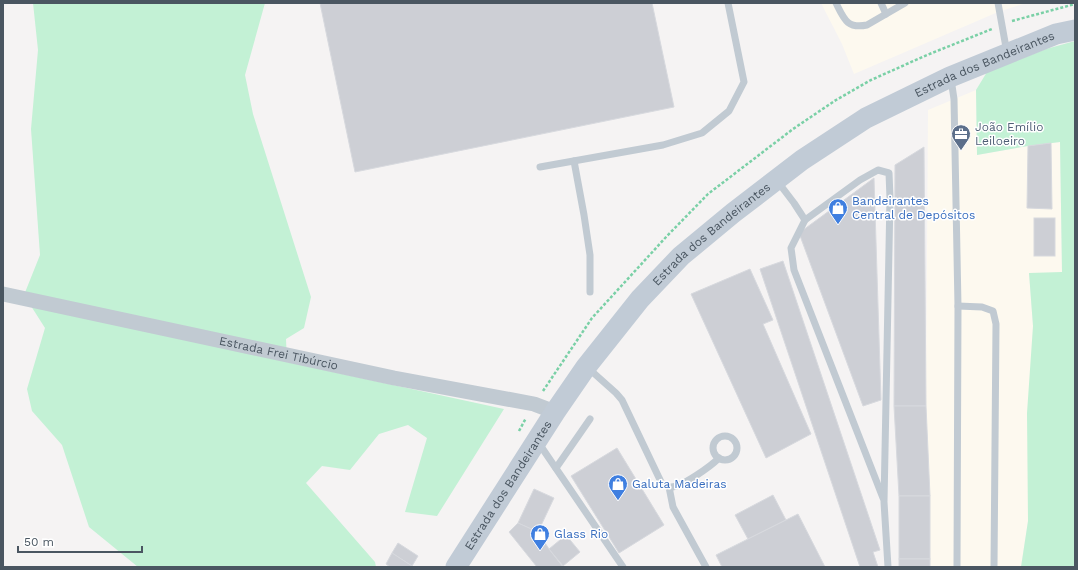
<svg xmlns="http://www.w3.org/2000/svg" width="1078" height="570" font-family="'Work Sans',sans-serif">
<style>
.commercial{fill:#fdf9ef}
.green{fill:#c3f1d5}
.building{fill:#cdcfd5;stroke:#d7d9de}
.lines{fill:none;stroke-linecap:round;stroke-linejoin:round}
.path{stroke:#7ad0a6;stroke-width:2.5;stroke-dasharray:3 2;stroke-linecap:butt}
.service{stroke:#c1cad2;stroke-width:7}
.minor{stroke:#c1cad2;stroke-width:15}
.secondary{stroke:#c1cbd6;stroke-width:21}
.labels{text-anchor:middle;stroke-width:3;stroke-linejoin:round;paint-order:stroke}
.street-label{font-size:12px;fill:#4a5661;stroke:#fff}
.service-label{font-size:12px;fill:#4e5e75;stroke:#fff;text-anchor:start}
.shop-label{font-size:12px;fill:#366cbe;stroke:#fff;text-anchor:start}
</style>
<rect width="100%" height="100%" fill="#f5f3f3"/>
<g class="commercial">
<polygon points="821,3 1026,3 998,12 854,74 842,44"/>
<polygon points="976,90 977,155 1028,146 1060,142 1062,273 1029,273 1033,326 1028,521 1021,567 930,567 930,496 926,406 928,110"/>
</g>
<g class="green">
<polygon points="33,3 265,3 245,75 253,114 311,297 304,328 286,339 287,362 504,409 437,516 405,512 427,438 408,425 379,434 350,470 322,466 306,483 375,562 376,567 138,567 89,527 62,445 32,411 27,389 45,328 24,295 40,255 31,129 38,50"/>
<polygon points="1075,41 1075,567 1021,567 1028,521 1027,413 1033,326 1029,273 1062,272 1060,142 1028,146 977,155 976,90 987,72 1046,49"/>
</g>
<g class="building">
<polygon points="320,3 652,3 674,107 355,172"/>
<polygon points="1051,143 1052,209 1027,208 1028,146"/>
<polygon points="924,147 926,406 894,406 895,165"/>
<polygon points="874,178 881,400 863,406 799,233"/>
<rect x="1034" y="218" width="21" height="38"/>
<polygon points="783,261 880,550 873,552 878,567 860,567 760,269"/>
<polygon points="750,269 773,320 763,324 811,434 766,458 691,294"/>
<polygon points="894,406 926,406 930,496 899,496"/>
<polygon points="617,448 664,525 619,553 571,476"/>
<polygon points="534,489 554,498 538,532 518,523"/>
<polygon points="773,495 786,520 748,539 735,515"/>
<rect x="899" y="496" width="31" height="63"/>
<polygon points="798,514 825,567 722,567 716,555"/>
<polygon points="518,523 538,532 549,549 563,567 537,567 509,532"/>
<polygon points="566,535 580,552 563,566 549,549"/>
<polygon points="398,543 418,556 412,566 392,553"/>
<polygon points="392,553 412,566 411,567 390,567 386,564"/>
<rect x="899" y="559" width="31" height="8"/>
</g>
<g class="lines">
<g class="path">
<polyline points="1012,21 1075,4"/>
<polyline points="543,391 592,318 667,236 708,194 793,129 836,100 871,80 927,55 992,29"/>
<polyline points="519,431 526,418"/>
</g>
<g class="service">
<path d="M836,3C844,19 847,29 867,25L905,3"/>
<polyline points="881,3 886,14"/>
<polyline points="998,3 1007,53"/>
<polyline points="951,79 954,99 958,306 957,567"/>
<polyline points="574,161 584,215 590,255 590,292"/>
<polyline points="540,167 663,145 702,133 729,111 744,82 728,3"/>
<polyline points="778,182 794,203 805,220 860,180 878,170 889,173 890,198 884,502 888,567"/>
<polyline points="805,220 791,248 794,270 883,498"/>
<polyline points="958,306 982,307 993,311 996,324 994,567"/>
<path d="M588,368L616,393L622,400L662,484C665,485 668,487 671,487C682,487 711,466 719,458"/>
<circle cx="725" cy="448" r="12"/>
<polyline points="538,442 623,567"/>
<polyline points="556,468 590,419"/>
<polyline points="669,487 673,507 706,567"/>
</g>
<path class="minor" id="s1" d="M3,294L394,378L534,404L555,412"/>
<path class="secondary" id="s2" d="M456,567L555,412L586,367L640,299L681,256L733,213L802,160L866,118L950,77L1056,34L1075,30"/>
</g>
<defs>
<g id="office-pin" transform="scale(1)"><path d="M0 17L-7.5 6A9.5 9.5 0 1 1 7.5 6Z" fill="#5c6f8a" stroke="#fff"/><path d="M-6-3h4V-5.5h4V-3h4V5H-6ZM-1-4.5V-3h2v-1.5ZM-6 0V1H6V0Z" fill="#fff"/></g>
<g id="shop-pin" transform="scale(1)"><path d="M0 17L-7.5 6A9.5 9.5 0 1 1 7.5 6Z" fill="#3f7fe0" stroke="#fff"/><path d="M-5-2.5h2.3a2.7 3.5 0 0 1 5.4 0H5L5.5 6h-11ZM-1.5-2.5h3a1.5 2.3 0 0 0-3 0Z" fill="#fff"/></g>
</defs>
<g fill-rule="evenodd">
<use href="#office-pin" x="961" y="134"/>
<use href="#shop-pin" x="838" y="208"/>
<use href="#shop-pin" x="618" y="484"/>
<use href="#shop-pin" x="540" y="534"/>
</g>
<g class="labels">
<g class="street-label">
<text dy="4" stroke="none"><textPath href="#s2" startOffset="746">Estrada dos Bandeirantes</textPath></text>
<text dy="4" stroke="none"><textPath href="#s2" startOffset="422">Estrada dos Bandeirantes</textPath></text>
<text dy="4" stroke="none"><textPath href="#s1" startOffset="282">Estrada Frei Tibúrcio</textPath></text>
<text dy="4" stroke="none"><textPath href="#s2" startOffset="97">Estrada dos Bandeirantes</textPath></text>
</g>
<g class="service-label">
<text x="975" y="131">João Emílio<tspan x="975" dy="14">Leiloeiro</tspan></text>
</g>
<g class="shop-label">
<text x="852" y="205">Bandeirantes<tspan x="852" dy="14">Central de Depósitos</tspan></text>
<text x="632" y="488">Galuta Madeiras</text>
<text x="554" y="538">Glass Rio</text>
</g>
</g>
<rect width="1078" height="570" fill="none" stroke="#4a5661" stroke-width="8"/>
<path d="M18 546v6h124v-6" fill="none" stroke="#4a5661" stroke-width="2"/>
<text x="24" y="546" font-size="12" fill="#4a5661" stroke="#ffffff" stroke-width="3" paint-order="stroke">50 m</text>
</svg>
